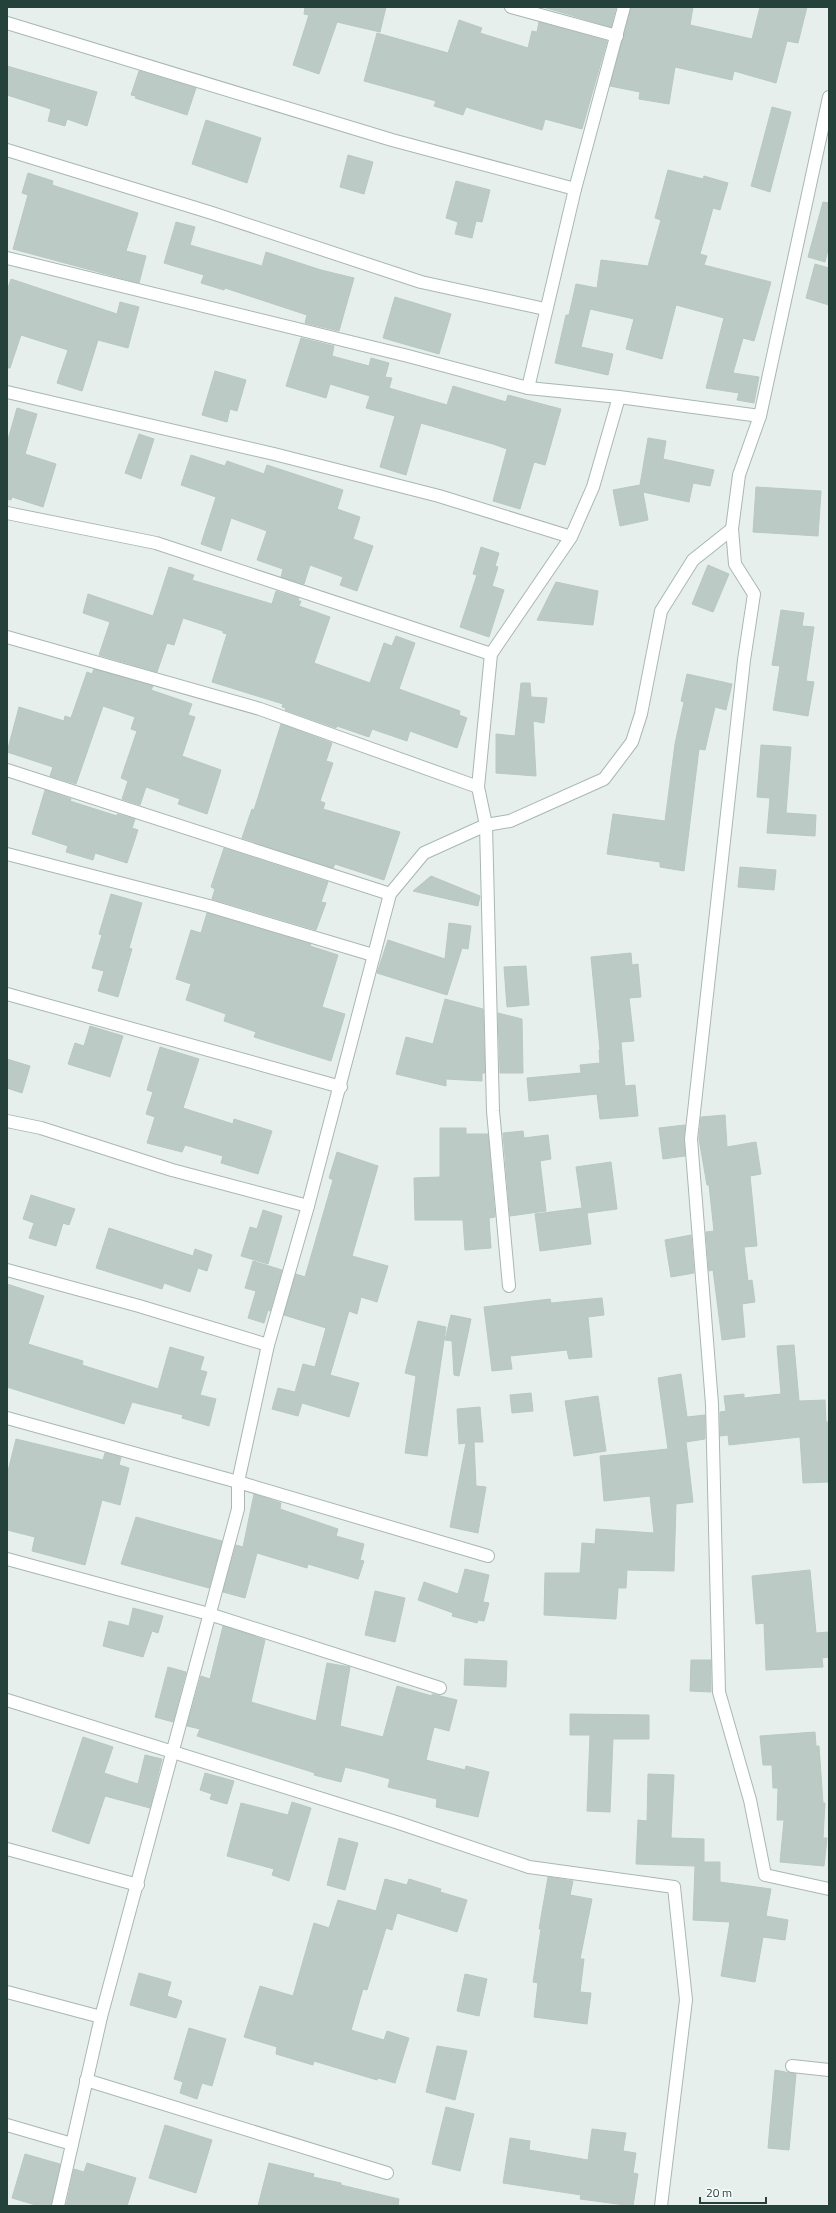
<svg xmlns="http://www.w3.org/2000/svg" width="836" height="2213" font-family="'Titillium Web',sans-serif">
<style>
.building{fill:#bbcac4;stroke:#b8c9c2}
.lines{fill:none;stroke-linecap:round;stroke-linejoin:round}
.minor-casing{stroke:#a8b8b2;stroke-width:14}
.minor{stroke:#fff;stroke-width:12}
</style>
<rect width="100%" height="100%" fill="#e6efeb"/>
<g class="building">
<polygon points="305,7 386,7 380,32 337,22 319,74 293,65 309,15 304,14"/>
<polygon points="543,7 616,7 611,27"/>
<polygon points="631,7 693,7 690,25 752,39 760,7 807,7 798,43 787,41 776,83 734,71 732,80 675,67 669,104 639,99 640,92 610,86"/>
<polygon points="459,20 482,28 480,33 528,48 532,31 537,32 539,22 607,41 582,129 545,119 542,130 466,107 463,115 434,106 436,101 364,81 377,33 448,53"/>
<polygon points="7,66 97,92 87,126 67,119 65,126 48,121 51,109 7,95"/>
<polygon points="139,71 196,88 187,115 135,98 136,96 131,95"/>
<polygon points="772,107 791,112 770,192 751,186"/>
<polygon points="206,120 261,138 247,183 192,164"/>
<polygon points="348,155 373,162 364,194 340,187"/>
<polygon points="668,170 703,179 704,176 728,183 720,210 713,208 700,254 707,256 704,265 771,282 754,341 743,338 733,373 759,377 754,403 737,400 739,393 706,388 724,318 676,305 662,359 626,349 634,319 590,309 581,347 613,354 608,375 555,363 566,315 569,315 576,284 597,288 601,260 648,266 661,220 655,218"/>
<polygon points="28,173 53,181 52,185 138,213 126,251 146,256 139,283 13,249 28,195 22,193"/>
<polygon points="456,181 490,190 482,222 476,221 472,238 455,234 458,222 446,218"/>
<polygon points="823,202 829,203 829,246 825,262 808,257"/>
<polygon points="176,222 195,227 190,245 262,266 266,252 321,270 354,278 339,331 305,323 307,315 225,288 224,290 201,283 204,275 164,263"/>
<polygon points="815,264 829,268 829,305 806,298"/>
<polygon points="11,279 117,314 120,302 139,307 128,348 98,340 82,391 57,383 68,350 21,335 10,368 7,368 7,291"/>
<polygon points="395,297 451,314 439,354 383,338"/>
<polygon points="301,338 334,346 332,356 369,366 371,358 389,363 385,377 392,378 389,388 447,405 453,386 506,402 508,395 561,409 545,465 534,462 520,509 493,501 507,449 493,444 421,423 406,475 380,467 395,416 366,408 370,396 330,384 326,398 286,386"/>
<polygon points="215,371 246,380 237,411 230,409 227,422 202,415"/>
<polygon points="17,408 37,414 25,454 56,464 43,507 12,497 11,500 7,499 7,443"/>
<polygon points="139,434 154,439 141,479 125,473"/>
<polygon points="648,438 666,441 663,459 714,470 710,486 693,483 689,502 643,492 648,520 620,526 613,490 640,485"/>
<polygon points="191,455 225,466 227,461 264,474 267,465 343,490 337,509 360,517 353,539 373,546 357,591 340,585 343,577 310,565 304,584 281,577 283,569 257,560 267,531 231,518 221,551 201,544 216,497 181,485"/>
<polygon points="756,487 821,491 818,536 753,532"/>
<polygon points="481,547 499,553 495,566 498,567 492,586 504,590 489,637 460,627 477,575 473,574"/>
<polygon points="708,565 729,574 713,612 692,604"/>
<polygon points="169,567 194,575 192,580 272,604 276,591 299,598 298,601 301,601 299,606 330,617 314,663 370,683 384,643 392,646 396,636 415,643 399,689 460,711 459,715 467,718 457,748 410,731 407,741 372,729 369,737 337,726 336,728 285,710 286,708 282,707 283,704 212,682 227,634 223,633 223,631 183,618 174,645 167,643 157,672 99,655 110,622 83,613 88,594 153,616"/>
<polygon points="556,582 598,591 593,625 537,620"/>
<polygon points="781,610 804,613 802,626 814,627 806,681 814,682 808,716 773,710 780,666 772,665"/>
<polygon points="94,669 153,686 151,690 192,704 188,715 195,717 182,756 221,770 207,814 178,804 180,799 146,787 140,805 122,799 128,781 121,778 137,731 131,729 135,717 103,706 76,784 50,776 53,767 7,752 19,707 64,721 65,716 71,718 87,672 92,674"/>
<polygon points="687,674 732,684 726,710 715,707 705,750 699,749 684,871 660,867 660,862 607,854 613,814 665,821 675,744 684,702 681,701"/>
<polygon points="521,683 530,683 531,697 547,698 544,723 533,721 536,776 496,773 496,734 515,736"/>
<polygon points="281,724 332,743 326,761 333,763 320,801 325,803 323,809 400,832 384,880 335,864 333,868 242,838 252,809 254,810"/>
<polygon points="761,745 791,747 786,813 816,815 815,836 767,833 770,798 757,797"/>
<polygon points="45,790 71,799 70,801 117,816 117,814 135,819 132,828 138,830 127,863 95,853 93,860 66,852 68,846 32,834"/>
<polygon points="224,848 328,882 321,902 326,903 316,930 212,899 215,889 211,887"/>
<polygon points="740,867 776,870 774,890 738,887"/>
<polygon points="431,876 480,896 478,906 413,891"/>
<polygon points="111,894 142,903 129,948 132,949 118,997 98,991 104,971 92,968 102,935 99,934"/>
<polygon points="207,913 311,944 310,946 338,955 322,1007 345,1014 331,1061 254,1037 256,1032 224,1021 226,1014 186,1000 191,984 176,979 191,930 201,933"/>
<polygon points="449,923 471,926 468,949 462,948 447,995 377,973 388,940 445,959"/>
<polygon points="631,953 632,965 638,964 641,997 629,998 634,1041 621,1042 625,1086 635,1085 638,1116 600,1119 597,1094 529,1101 527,1078 581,1073 580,1065 600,1063 599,1050 600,1050 591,957"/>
<polygon points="526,966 529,1005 507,1007 504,967"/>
<polygon points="445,999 483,1009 485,1073 482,1073 482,1081 446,1079 446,1086 396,1074 406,1037 433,1044"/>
<polygon points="498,1013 522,1019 523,1073 500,1073"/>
<polygon points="90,1026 123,1036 110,1077 68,1064 75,1043 84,1046"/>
<polygon points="160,1047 199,1059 183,1108 233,1124 234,1119 272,1131 258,1174 221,1163 223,1156 185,1145 182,1152 147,1143 155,1117 146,1114 153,1092 147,1090"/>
<polygon points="7,1059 30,1066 22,1093 7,1088"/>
<polygon points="725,1115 727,1147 756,1142 761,1174 750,1176 757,1246 744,1247 748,1281 752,1280 755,1302 742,1304 745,1337 722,1340 713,1270 709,1271 706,1232 714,1231 709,1185 707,1185 699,1139 701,1117"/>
<polygon points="685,1125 685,1156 663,1159 659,1128"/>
<polygon points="440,1128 466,1128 466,1134 488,1134 495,1217 489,1218 491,1248 465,1250 463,1220 415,1220 414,1178 440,1177"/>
<polygon points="523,1131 524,1138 548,1135 551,1159 540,1161 546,1211 510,1216 503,1133"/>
<polygon points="337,1152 378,1166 352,1256 388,1266 377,1302 361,1297 357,1314 349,1311 330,1375 359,1383 349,1417 302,1403 298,1416 272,1409 278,1388 295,1392 303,1364 315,1367 326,1328 284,1315 296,1274 305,1277 333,1180 329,1178"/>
<polygon points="611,1162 617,1209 587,1213 591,1244 540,1251 535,1214 582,1208 576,1167"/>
<polygon points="31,1195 75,1209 69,1225 63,1223 56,1246 29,1238 34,1223 23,1219"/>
<polygon points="263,1210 282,1216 268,1264 241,1256 250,1227 257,1229"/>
<polygon points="109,1228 193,1256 195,1249 212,1255 207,1271 198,1268 190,1292 164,1283 162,1289 96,1268"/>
<polygon points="691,1235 694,1273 671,1277 665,1240"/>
<polygon points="253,1261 282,1270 270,1311 268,1310 264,1323 248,1318 256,1291 245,1288"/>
<polygon points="7,1284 44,1296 28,1344 83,1361 82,1365 158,1389 170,1347 204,1357 200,1370 207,1372 200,1395 216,1399 209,1426 182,1418 183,1415 132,1402 124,1424 7,1387"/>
<polygon points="602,1298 604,1315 588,1317 592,1357 569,1359 567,1350 510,1356 512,1369 492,1371 484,1307 550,1299 551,1303"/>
<polygon points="451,1315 471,1319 459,1376 454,1375 452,1341 445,1340"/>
<polygon points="418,1321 446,1327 427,1456 405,1453 416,1376 405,1373"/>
<polygon points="794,1345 799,1401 825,1400 826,1422 829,1422 829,1482 803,1483 800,1437 729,1445 728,1435 720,1436 720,1412 726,1411 724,1396 744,1394 744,1398 781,1394 777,1346"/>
<polygon points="681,1374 687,1417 705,1415 705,1439 686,1442 693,1502 676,1504 674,1571 627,1570 626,1588 618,1588 616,1619 544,1615 545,1573 580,1573 582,1543 595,1544 596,1529 654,1533 650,1496 604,1501 600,1456 668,1449 658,1378"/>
<polygon points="531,1393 533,1411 512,1413 510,1395"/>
<polygon points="598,1396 606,1451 574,1456 565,1401"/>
<polygon points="480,1407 483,1442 474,1442 476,1486 486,1487 478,1533 450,1527 466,1443 459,1444 457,1409"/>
<polygon points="16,1439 103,1460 105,1453 121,1457 119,1465 129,1468 120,1505 102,1500 85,1565 32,1551 35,1537 7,1530 7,1475"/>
<polygon points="254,1494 281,1503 280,1509 338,1529 336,1536 364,1544 360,1560 364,1561 358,1579 308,1564 307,1568 257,1553 245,1598 223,1592 236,1545 243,1547"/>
<polygon points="136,1517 222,1541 209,1588 121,1564"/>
<polygon points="465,1569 489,1575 483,1602 489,1603 484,1621 478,1620 477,1623 452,1616 453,1613 418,1600 424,1582 458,1594"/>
<polygon points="810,1570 816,1633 829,1632 829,1657 822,1658 823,1667 766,1670 764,1623 756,1624 752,1576"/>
<polygon points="375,1591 405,1598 395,1642 365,1635"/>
<polygon points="133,1608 163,1616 158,1633 152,1631 143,1657 103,1646 109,1621 129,1626"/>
<polygon points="223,1626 265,1640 251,1702 316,1721 327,1663 350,1667 340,1726 383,1737 397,1686 432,1696 432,1694 457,1700 449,1731 434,1727 426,1760 465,1770 466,1766 489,1772 478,1817 436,1807 437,1799 388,1787 390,1779 365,1772 345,1767 341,1782 314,1775 315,1773 197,1736 200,1729 187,1726 201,1676 210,1679"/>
<polygon points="465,1659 507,1661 506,1687 464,1685"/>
<polygon points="691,1660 711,1660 711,1692 690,1691"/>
<polygon points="168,1667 186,1672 173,1722 155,1717"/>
<polygon points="570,1714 649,1715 649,1739 613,1739 610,1812 587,1811 590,1735 570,1735"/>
<polygon points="815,1732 816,1746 819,1746 823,1803 825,1803 823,1838 827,1838 824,1866 780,1862 784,1820 777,1820 778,1788 773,1788 772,1765 763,1765 760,1736"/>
<polygon points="83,1737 113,1747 104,1773 138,1784 145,1755 162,1759 150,1808 105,1796 89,1844 52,1831"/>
<polygon points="205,1773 234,1781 227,1804 210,1799 212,1794 200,1790"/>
<polygon points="648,1774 674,1775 671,1838 704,1839 704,1862 720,1862 720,1882 771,1889 766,1916 788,1920 785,1940 763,1937 755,1982 721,1976 730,1922 693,1920 695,1866 636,1864 638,1820 647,1821"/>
<polygon points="292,1802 311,1808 289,1881 272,1875 274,1869 227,1856 241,1803 288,1815"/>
<polygon points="339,1838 358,1843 345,1890 327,1885"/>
<polygon points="548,1877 573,1881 570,1895 592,1899 580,1959 584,1959 580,1992 591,1993 587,2024 534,2017 538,1983 533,1982 541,1929 539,1929"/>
<polygon points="385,1879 407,1885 409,1879 441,1889 440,1892 467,1900 457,1932 397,1913 392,1930 386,1928 367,1990 363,1989 351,2030 384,2040 387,2031 409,2038 395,2083 378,2078 377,2080 314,2061 313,2065 276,2054 277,2047 244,2037 260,1986 293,1996 314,1923 329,1928 338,1900 376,1911"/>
<polygon points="139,1973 171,1982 167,1996 182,2001 176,2018 130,2005"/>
<polygon points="465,1974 487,1979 479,2016 457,2011"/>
<polygon points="189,2028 226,2039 212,2086 202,2083 197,2099 180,2093 183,2082 174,2079"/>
<polygon points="437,2046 467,2051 455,2100 426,2092"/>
<polygon points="775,2070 796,2074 789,2150 768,2148"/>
<polygon points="446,2107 474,2114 460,2171 432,2164"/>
<polygon points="165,2125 212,2140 196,2193 149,2178"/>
<polygon points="592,2129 626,2133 623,2151 636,2153 633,2173 638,2174 633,2206 580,2199 581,2195 503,2183 510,2138 530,2141 529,2150 588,2160"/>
<polygon points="25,2154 60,2164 51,2206 39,2206 12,2198"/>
<polygon points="87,2163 136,2178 127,2206 66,2206 74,2169 84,2172"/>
<polygon points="269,2163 314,2174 313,2177 341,2183 341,2185 399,2199 398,2206 258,2206"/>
</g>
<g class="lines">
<g class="minor-casing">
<g id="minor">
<polyline points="511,7 617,36"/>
<polyline points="7,23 392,140 575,189"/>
<polyline points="7,150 212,213 421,282 545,309"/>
<polyline points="7,258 408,356 528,388 619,397 760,416 739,475 732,529 735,564 754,594 744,660 691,1139 712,1404 719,1692 750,1800 765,1875 829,1889"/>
<polyline points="528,388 575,189 624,7"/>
<polyline points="7,392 274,454 439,496 571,537"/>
<polyline points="760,416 829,97"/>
<polyline points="7,513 156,543 491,654"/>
<polyline points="7,637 260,709 478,787"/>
<polyline points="7,770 390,894"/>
<polyline points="7,854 209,906 373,955"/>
<polyline points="7,994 341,1087"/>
<polyline points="7,1121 41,1128 172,1170 308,1206 268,1345 238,1482 238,1509 101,2017 58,2206"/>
<polyline points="308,1206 390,894 424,853 486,825 510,821 604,779 632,742 641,714 661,611 693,560 732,529"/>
<polyline points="7,1270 139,1306 268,1345"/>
<polyline points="509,1286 493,1111 486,825 478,787 491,654 571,537 593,487 619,397"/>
<polyline points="7,1418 238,1482 488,1556"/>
<polyline points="7,1559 209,1614 440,1688"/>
<polyline points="7,1700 399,1823 529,1867 674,1887 686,2000 661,2206"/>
<polyline points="7,1849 138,1885"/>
<polyline points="7,1992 101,2017"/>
<polyline points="792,2066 829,2070"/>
<polyline points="86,2080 387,2173"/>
<polyline points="7,2125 72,2144"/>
</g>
</g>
<use href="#minor" class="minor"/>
</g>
<rect width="836" height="2213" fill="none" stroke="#24423a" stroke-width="16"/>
<path d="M700 2197v6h66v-6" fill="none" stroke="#24423a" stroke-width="2"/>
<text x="706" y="2197" font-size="12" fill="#24423a" stroke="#f7fbf9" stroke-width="3" paint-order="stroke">20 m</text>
</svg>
